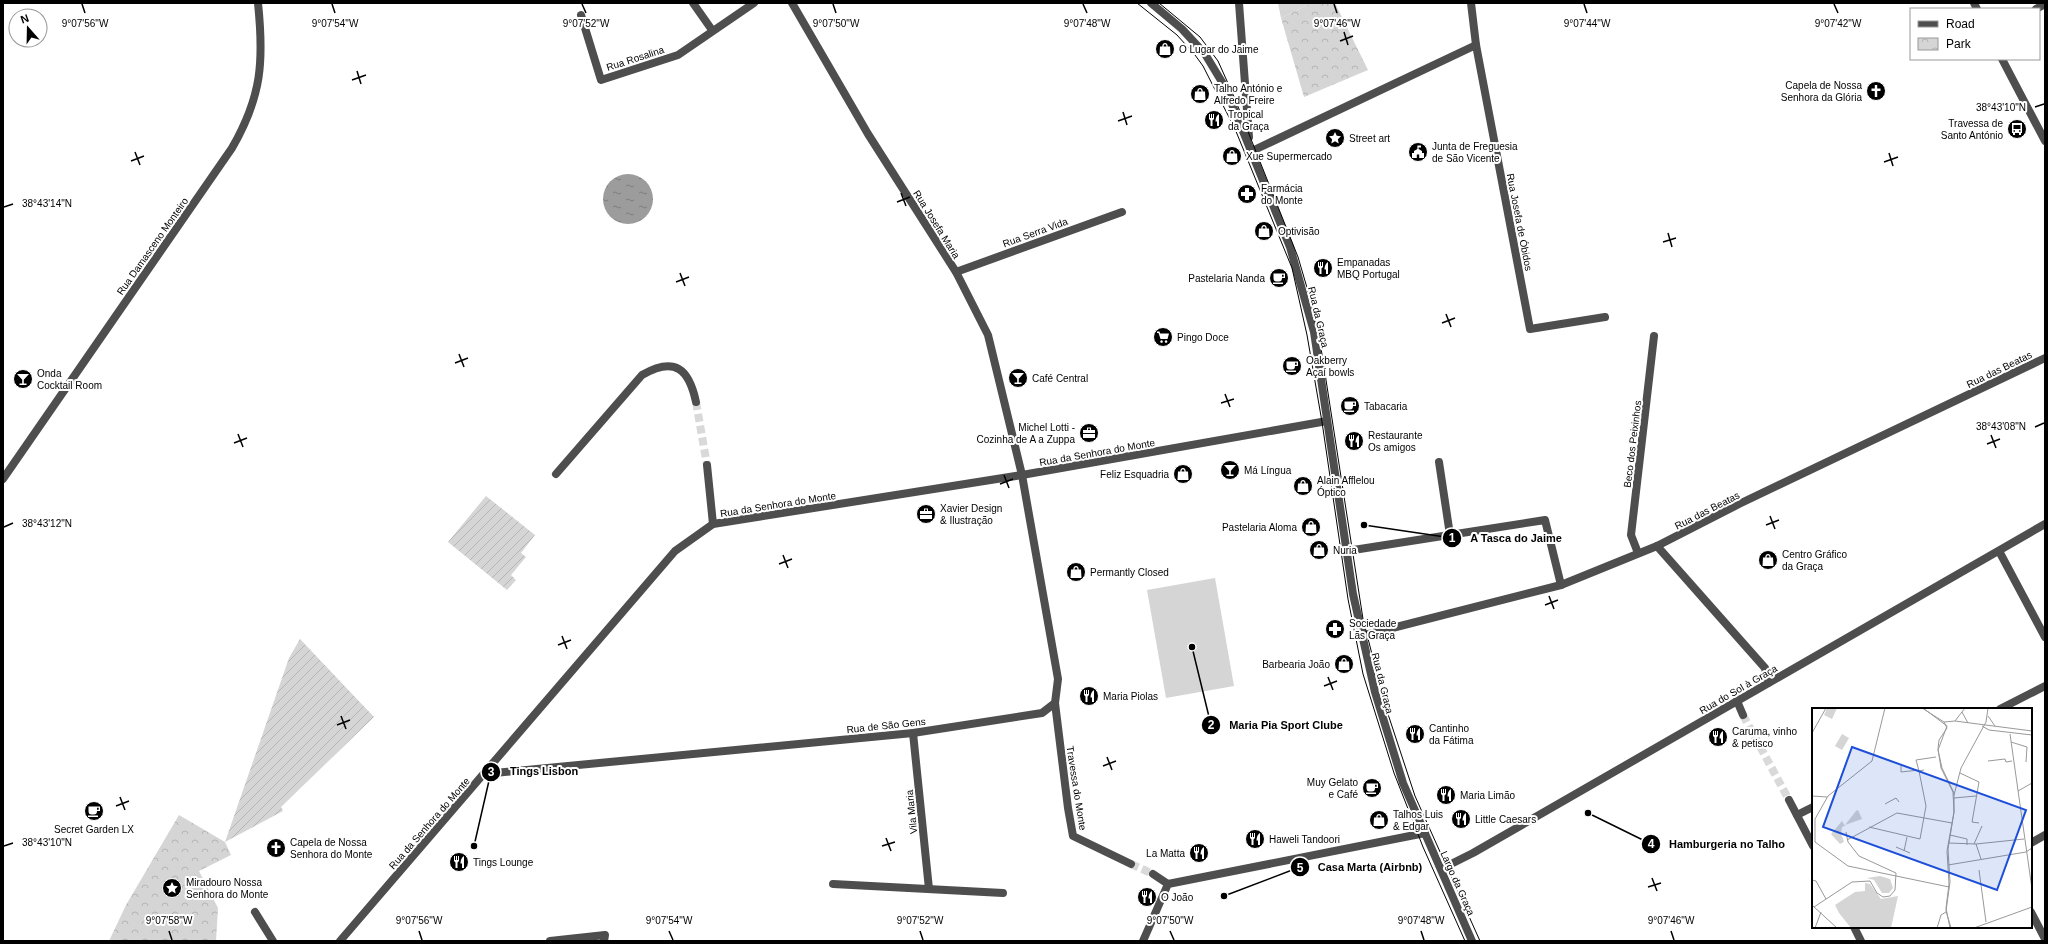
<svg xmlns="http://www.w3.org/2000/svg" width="2048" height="944" font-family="Arial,sans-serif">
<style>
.grass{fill:#d5d5d5}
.park{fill:url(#park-crowns)}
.garden{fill:url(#garden-furrows)}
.water{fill:url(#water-ripples)}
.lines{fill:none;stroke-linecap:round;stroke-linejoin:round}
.pedestrian-tunnel{stroke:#d9d9d9;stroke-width:8;stroke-dasharray:8 4;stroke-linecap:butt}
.minor-tunnel{stroke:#d9d9d9;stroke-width:8;stroke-dasharray:8 4;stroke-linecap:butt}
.service{stroke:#4e4e4e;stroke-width:8}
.pedestrian{stroke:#4e4e4e;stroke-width:8}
.minor{stroke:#4e4e4e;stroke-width:8}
.tram{stroke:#000;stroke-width:1}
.ticks{fill:none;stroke:#000;stroke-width:1.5}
.labels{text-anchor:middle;stroke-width:4;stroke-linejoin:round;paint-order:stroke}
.poi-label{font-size:10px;fill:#000;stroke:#fff;text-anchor:start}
.street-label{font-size:10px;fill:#000;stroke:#fff}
.inset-road{fill:none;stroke:#999;stroke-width:1}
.view{fill:#1d4ed8;fill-opacity:0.15;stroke:#1d4ed8;stroke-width:2}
.inset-edge{fill:none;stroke:#000;stroke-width:2}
.ticks-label{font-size:10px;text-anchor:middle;fill:#000;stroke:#fff;stroke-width:4;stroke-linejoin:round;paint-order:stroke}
.leader{fill:none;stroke:#000;stroke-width:1.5}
.callout-dot{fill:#000;stroke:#fff;stroke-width:1.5}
.mark-label{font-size:12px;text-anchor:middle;font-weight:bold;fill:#fff}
.callout-label{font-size:11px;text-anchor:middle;font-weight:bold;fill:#000;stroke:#fff;stroke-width:4;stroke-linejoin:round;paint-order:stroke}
</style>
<defs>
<pattern id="park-crowns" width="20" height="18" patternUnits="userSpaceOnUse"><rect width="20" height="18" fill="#d5d5d5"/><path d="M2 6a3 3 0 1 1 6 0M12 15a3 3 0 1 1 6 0" fill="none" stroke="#b5b5b5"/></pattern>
<pattern id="garden-furrows" width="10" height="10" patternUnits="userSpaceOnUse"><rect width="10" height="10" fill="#d5d5d5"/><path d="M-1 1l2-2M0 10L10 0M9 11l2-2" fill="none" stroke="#b5b5b5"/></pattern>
<pattern id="water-ripples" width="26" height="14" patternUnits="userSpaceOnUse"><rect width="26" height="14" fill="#9c9c9c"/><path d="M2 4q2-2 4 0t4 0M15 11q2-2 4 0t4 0" fill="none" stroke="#7d7d7d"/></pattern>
</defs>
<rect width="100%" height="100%" fill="#fff"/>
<g class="grass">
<polygon points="1278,3 1311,3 1281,18"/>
<polygon points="1215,578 1234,686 1166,698 1147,590"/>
</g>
<g class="park">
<polygon points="1311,3 1335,3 1368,70 1304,97 1281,18"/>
<polygon points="179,815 225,842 231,855 199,871 218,908 216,941 109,941 126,905"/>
</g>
<g class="garden">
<polygon points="486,496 535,535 521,553 526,557 511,575 516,580 507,590 448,542"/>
<polygon points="300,639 374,717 281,807 283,811 225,842 289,658"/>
</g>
<circle class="water" cx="628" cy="199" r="25"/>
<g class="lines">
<polyline class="pedestrian-tunnel" points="1131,864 1153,874"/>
<g class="minor-tunnel">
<polyline points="696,402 707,465"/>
<polyline points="1743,715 1789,800"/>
</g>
<g class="service">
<polyline points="2036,9 2045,4"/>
<polyline points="2031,843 2045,835"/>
<polyline points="2031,912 2045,939"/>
<polyline points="550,941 605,935 604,941"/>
</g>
<g class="pedestrian">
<polyline points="956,272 1122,212"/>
<polyline points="1999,551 2045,637"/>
<polyline points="1055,703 1068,808 1073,836 1131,864"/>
<polyline points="2000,709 2045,686"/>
<polyline points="1797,815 1813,807"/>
<polyline points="1153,874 1168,884"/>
<polyline points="1143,941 1168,884 1425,833"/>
</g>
<g class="minor">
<polyline points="693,3 712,30"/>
<polyline points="1151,3 1182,29 1205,54 1225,87 1290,247 1314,332 1353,594 1375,692 1403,783 1472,941"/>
<polyline points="1239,3 1249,137"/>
<polyline points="1471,3 1476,45 1530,329 1605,317"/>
<polyline points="1974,3 1977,9"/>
<polyline points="581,15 601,80 678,55 754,3"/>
<polyline points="2002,59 2045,141"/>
<polyline points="1252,151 1476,45"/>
<polyline points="1439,462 1450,535"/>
<polyline points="707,465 713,524"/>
<path d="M556,474L642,375C675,356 689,369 696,402"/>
<path d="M3,479L232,148C262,96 264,61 258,3"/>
<polyline points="1657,546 1765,668 1768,683"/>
<polyline points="1347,551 1545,520 1561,585"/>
<polyline points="1638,553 1631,535 1654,336"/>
<polyline points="1361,636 1561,585 1657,546 1739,504 2045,358"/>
<polyline points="1737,701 1743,715"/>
<polyline points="913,733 929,889"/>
<polyline points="484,774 913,733 1042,713 1055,703 1058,679 1022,475 988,335 956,272 868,134 792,3"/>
<polyline points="1789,800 1813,846"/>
<polyline points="1441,869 1473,853 2045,524"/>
<polyline points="833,884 1003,893"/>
<polyline points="255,912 273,941"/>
<polyline points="1854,927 1861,941"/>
<polyline points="340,941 675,551 713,524 1022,475 1327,421"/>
</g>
<g class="tram">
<polyline points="1137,3 1177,35 1195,55 1203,66 1235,129 1292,268 1307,335 1322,422 1348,599 1363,674 1394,773 1423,847 1465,941"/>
<polyline points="1159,3 1200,37 1218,61 1235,99 1298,257 1310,298 1322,354 1363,619 1385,705 1415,796 1480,941"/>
</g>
</g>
<path class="ticks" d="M82,4L85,13M332,4L335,13M582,4L586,13M833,4L836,13M1083,4L1087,13M1334,4L1337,13M1584,4L1587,13M1834,4L1838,13M1344,32L1348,45M1340,41L1353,36M357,71L361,84M352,80L366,75M2035,107L2044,104M1123,112L1127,125M1118,121L1132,116M135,152L140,165M1889,153L1893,166M131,161L144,156M1884,162L1898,157M901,193L906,206M897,202L910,197M4,207L13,204M1668,233L1672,247M1663,242L1676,238M680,273L685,286M676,282L689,277M1446,314L1451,327M1442,323L1455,318M459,354L464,367M455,363L468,358M1225,394L1230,407M1221,403L1234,399M2035,427L2044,423M238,434L243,447M1991,435L1996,448M234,443L247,438M1987,444L2000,439M1004,475L1009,488M1000,484L1013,479M1770,516L1775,529M1766,525L1779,520M4,527L13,523M783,555L788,568M779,564L792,559M1549,596L1554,609M1545,605L1558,600M562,636L567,649M558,645L571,640M1328,677L1333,690M1324,686L1337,681M341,716L346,729M337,725L350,720M1107,757L1112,770M1103,766L1116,761M120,797L125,810M116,806L129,801M886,838L891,851M4,846L13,843M882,846L895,842M1652,878L1657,891M1648,887L1661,883M169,931L172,940M419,931L422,940M669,931L673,940M920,931L923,940M1170,931L1174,940M1421,931L1424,940M1671,931L1674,940"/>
<defs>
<g id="shop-disc" transform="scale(1)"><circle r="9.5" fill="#000" stroke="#fff"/><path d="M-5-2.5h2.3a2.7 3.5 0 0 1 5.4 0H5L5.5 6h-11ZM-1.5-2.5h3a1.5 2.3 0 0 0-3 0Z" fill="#fff"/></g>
<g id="church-disc" transform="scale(1)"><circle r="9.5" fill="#000" stroke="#fff"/><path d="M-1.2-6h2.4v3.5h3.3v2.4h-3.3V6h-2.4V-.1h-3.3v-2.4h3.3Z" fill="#fff"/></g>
<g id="restaurant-disc" transform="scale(1)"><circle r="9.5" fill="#000" stroke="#fff"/><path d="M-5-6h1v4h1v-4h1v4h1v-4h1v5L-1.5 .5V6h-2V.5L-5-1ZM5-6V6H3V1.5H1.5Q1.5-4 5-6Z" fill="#fff"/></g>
<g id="bus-disc" transform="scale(1)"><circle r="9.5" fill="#000" stroke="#fff"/><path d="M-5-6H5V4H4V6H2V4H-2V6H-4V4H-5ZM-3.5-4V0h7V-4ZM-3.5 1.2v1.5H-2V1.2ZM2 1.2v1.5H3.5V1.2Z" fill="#fff"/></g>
<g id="sight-disc" transform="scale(1)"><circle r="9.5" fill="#000" stroke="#fff"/><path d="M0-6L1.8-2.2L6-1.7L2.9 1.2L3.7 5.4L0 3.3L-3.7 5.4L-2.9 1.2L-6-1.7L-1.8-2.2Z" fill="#fff"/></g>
<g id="civic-disc" transform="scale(1)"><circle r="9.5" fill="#000" stroke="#fff"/><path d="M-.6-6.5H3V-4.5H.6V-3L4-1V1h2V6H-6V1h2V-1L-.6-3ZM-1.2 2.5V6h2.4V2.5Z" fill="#fff"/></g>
<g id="pharmacy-disc" transform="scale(1)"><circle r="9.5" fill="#000" stroke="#fff"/><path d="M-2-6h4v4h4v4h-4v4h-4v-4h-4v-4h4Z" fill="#fff"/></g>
<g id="cafe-disc" transform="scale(1)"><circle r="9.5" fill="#000" stroke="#fff"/><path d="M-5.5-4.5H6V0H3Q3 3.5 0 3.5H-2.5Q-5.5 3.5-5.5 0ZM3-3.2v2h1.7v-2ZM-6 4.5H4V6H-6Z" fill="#fff"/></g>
<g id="supermarket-disc" transform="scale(1)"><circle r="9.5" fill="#000" stroke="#fff"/><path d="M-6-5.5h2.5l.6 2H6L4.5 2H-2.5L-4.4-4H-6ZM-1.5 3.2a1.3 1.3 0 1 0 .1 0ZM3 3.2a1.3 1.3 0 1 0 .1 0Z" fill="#fff"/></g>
<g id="bar-disc" transform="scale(1)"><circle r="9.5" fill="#000" stroke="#fff"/><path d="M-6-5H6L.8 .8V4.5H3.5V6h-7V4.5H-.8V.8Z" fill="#fff"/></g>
<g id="office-disc" transform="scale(1)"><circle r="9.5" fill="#000" stroke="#fff"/><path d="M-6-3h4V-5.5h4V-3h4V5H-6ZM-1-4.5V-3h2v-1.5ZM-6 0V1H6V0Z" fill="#fff"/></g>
</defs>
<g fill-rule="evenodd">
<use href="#shop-disc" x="1165" y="49"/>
<use href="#church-disc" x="1876" y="91"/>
<use href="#shop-disc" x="1200" y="94"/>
<use href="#restaurant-disc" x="1214" y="120"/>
<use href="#bus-disc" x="2017" y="129"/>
<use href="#sight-disc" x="1335" y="138"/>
<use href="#civic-disc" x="1418" y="152"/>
<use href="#shop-disc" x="1232" y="156"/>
<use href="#pharmacy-disc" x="1247" y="194"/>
<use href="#shop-disc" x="1264" y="231"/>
<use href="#restaurant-disc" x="1323" y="268"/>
<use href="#cafe-disc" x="1279" y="278"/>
<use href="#supermarket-disc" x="1163" y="337"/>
<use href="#cafe-disc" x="1292" y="366"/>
<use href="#bar-disc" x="1018" y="378"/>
<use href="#bar-disc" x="23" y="379"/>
<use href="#cafe-disc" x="1350" y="406"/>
<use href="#office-disc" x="1089" y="433"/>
<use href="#restaurant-disc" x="1354" y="441"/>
<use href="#bar-disc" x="1230" y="470"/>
<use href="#shop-disc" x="1183" y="474"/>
<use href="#shop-disc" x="1303" y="486"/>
<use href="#office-disc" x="926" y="514"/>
<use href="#shop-disc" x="1311" y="527"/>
<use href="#shop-disc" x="1319" y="550"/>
<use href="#shop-disc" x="1768" y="560"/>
<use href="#shop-disc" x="1076" y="572"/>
<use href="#pharmacy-disc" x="1335" y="629"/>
<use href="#shop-disc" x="1344" y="664"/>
<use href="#restaurant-disc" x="1089" y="696"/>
<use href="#restaurant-disc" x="1415" y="734"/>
<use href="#restaurant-disc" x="1718" y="737"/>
<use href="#cafe-disc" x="1372" y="788"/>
<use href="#restaurant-disc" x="1446" y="795"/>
<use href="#cafe-disc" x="94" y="811"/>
<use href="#restaurant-disc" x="1461" y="819"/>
<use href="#shop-disc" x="1379" y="820"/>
<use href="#restaurant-disc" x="1255" y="839"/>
<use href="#church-disc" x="276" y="848"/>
<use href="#restaurant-disc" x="1199" y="853"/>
<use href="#restaurant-disc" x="459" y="862"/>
<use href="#sight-disc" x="172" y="888"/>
<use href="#restaurant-disc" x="1147" y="897"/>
</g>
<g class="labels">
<g class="poi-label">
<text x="1179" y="53">O Lugar do Jaime</text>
<text x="1862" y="89" text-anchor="end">Capela de Nossa<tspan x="1862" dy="12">Senhora da Glória</tspan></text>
<text x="1214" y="92">Talho António e<tspan x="1214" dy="12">Alfredo Freire</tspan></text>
<text x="1228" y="118">Tropical<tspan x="1228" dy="12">da Graça</tspan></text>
<text x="2003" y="127" text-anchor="end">Travessa de<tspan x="2003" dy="12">Santo António</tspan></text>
<text x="1349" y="142">Street art</text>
<text x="1432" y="150">Junta de Freguesia<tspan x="1432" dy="12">de São Vicente</tspan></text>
<text x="1246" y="160">Xue Supermercado</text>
<text x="1261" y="192">Farmácia<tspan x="1261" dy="12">do Monte</tspan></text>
<text x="1278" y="235">Optivisão</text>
<text x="1337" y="266">Empanadas<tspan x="1337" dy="12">MBQ Portugal</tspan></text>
<text x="1265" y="282" text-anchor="end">Pastelaria Nanda</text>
<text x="1177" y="341">Pingo Doce</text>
<text x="1306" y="364">Oakberry<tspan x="1306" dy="12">Açaí bowls</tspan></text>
<text x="37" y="377">Onda<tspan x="37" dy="12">Cocktail Room</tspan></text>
<text x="1032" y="382">Café Central</text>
<text x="1364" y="410">Tabacaria</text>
<text x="1075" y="431" text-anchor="end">Michel Lotti -<tspan x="1075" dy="12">Cozinha de A a Zuppa</tspan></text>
<text x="1368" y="439">Restaurante<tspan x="1368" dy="12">Os amigos</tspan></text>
<text x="1244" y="474">Má Língua</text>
<text x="1169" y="478" text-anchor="end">Feliz Esquadria</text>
<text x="1317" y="484">Alain Afflelou<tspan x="1317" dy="12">Óptico</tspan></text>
<text x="940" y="512">Xavier Design<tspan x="940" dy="12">&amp; Ilustração</tspan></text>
<text x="1297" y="531" text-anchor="end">Pastelaria Aloma</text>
<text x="1333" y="554">Nuria</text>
<text x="1782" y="558">Centro Gráfico<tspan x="1782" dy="12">da Graça</tspan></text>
<text x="1090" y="576">Permantly Closed</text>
<text x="1349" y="627">Sociedade<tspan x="1349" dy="12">Lãs Graça</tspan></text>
<text x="1330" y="668" text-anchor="end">Barbearia João</text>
<text x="1103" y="700">Maria Piolas</text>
<text x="1429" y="732">Cantinho<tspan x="1429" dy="12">da Fátima</tspan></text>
<text x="1732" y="735">Caruma, vinho<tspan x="1732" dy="12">&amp; petisco</tspan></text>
<text x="1358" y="786" text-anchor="end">Muy Gelato<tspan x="1358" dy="12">e Café</tspan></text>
<text x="1460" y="799">Maria Limão</text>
<text x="1393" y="818">Talhos Luis<tspan x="1393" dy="12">&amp; Edgar</tspan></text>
<text x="1475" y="823">Little Caesars</text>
<text x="94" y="833" text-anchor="middle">Secret Garden LX</text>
<text x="1269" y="843">Haweli Tandoori</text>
<text x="290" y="846">Capela de Nossa<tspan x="290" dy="12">Senhora do Monte</tspan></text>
<text x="1185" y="857" text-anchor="end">La Matta</text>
<text x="473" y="866">Tings Lounge</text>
<text x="186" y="886">Miradouro Nossa<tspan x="186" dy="12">Senhora do Monte</tspan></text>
<text x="1161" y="901">O João</text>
</g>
<g class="street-label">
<text transform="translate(635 58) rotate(-18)" y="4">Rua Rosalina</text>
<text transform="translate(1520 222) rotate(79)" y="4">Rua Josefa de Óbidos</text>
<text transform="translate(937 224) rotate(58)" y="4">Rua Josefa Maria</text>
<text transform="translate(1035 232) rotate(-20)" y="4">Rua Serra Vida</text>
<text transform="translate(152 246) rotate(-55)" y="4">Rua Damasceno Monteiro</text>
<text transform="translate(1319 317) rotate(77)" y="4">Rua da Graça</text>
<text transform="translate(1999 369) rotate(-26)" y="4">Rua das Beatas</text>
<text transform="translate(1632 444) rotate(-83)" y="4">Beco dos Peixinhos</text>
<text transform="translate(1097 452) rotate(-10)" y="4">Rua da Senhora do Monte</text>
<text transform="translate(778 504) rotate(-9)" y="4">Rua da Senhora do Monte</text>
<text transform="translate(1707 510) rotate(-27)" y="4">Rua das Beatas</text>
<text transform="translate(1383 683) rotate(76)" y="4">Rua da Graça</text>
<text transform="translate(1738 689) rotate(-30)" y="4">Rua do Sol à Graça</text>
<text transform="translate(886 725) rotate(-6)" y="4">Rua de São Gens</text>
<text transform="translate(1077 788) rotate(81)" y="4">Travessa do Monte</text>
<text transform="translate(911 812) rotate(-96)" y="4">Vila Maria</text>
<text transform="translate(429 823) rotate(-49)" y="4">Rua da Senhora do Monte</text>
<text transform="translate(1458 883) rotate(66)" y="4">Largo da Graça</text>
</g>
</g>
<g transform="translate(1812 708)">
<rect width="220" height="220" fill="#fff"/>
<path d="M15,0H25L20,11L12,7ZM30,26L37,30L30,42L23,38Z" fill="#d5d5d5"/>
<path d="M30,113L33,118L30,119L29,125L32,134L28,136L19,126ZM53,175L58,176L69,191L86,188L79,220H39L27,205L23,197L43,184L53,183Z" fill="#d5d5d5"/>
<path d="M46,102L50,111L33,117L44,103ZM68,168L78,171L81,180L77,185H70L62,172L55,170Z" fill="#d5d5d5"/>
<path class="inset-road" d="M73,0L60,53L16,88L3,111V134L36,158L137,179M110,0L132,14M111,0L135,18L126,42L130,60L142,85V104L136,141L138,174L134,203L139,220M150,4L156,15M176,8L183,18M143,13L153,0M132,14L135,20L127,32L126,41L129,60L141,84L142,104L135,143L137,176L134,200L138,220M132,14L143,13L220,23M170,18L177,22L220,27M0,25L14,0M198,26L220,181M199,34L215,39L214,54M176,53L193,51L194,54L200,53M89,58V64L107,62M112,62L107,63L104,52L124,49M148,65L167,74L160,114L167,115M206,83L220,75M142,87L149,60L174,14L176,0M0,88L15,89M142,90L164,88M73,96L84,90L87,94M57,119L108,131L114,98L107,63M138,127L155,131V137M35,132L85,105L140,115M136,135L164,136L212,131M162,136L170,118M164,136L169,151M84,139L98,145M92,143L95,129M136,157L214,144L220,140M167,162L174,214M0,172L4,173L14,191M1,198L25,220M2,199L40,174L58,173L65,185L71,189L78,188L83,182L84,165L47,148L36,134L34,124M3,220L9,204M125,220L129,207L134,204M162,220L220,199"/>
<path class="view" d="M40,39L214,102L185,182L11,119Z"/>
<rect width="220" height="220" class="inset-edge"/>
</g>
<g class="ticks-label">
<text x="85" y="27">9°07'56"W</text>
<text x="335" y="27">9°07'54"W</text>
<text x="586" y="27">9°07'52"W</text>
<text x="836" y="27">9°07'50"W</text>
<text x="1087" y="27">9°07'48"W</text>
<text x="1337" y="27">9°07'46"W</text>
<text x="1587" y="27">9°07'44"W</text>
<text x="1838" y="27">9°07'42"W</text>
<text x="2001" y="111">38°43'10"N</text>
<text x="47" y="207">38°43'14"N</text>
<text x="2001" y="430">38°43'08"N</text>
<text x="47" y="527">38°43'12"N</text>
<text x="47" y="846">38°43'10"N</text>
<text x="169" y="924">9°07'58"W</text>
<text x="419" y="924">9°07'56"W</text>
<text x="669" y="924">9°07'54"W</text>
<text x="920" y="924">9°07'52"W</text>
<text x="1170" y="924">9°07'50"W</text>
<text x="1421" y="924">9°07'48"W</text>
<text x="1671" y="924">9°07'46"W</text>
</g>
<path class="leader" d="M1364 525L1452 538M1192 647L1211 725M474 846L491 772M1588 813L1651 844M1224 896L1300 867"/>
<g class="callout-dot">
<circle cx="1364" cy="525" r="4"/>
<circle cx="1192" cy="647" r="4"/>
<circle cx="474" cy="846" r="4"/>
<circle cx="1588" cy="813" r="4"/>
<circle cx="1224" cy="896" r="4"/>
<circle cx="1452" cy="538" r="10"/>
<circle cx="1211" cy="725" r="10"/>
<circle cx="491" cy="772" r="10"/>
<circle cx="1651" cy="844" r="10"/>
<circle cx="1300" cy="867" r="10"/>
</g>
<g class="mark-label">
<text x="1452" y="542">1</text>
<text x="1211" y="729">2</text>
<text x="491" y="776">3</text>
<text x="1651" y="848">4</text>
<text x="1300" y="872">5</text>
</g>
<g class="callout-label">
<text x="1516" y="542">A Tasca do Jaime</text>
<text x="1286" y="729">Maria Pia Sport Clube</text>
<text x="544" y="775">Tings Lisbon</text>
<text x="1727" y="848">Hamburgeria no Talho</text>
<text x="1370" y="871">Casa Marta (Airbnb)</text>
</g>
<rect width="2048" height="944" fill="none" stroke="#000000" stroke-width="8"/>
<rect x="1910" y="8" width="130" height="52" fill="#ffffff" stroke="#999999"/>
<rect x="1918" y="21" width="20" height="6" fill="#4e4e4e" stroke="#999999"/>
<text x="1946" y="28" font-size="12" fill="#000000">Road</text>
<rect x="1918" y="38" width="20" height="12" fill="url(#park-crowns)" stroke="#999999"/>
<text x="1946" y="48" font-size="12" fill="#000000">Park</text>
<g transform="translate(28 28) rotate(340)"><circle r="19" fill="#ffffff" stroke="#999999"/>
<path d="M0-3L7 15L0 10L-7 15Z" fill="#000000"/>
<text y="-6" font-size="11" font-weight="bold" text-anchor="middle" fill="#000000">N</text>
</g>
</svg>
